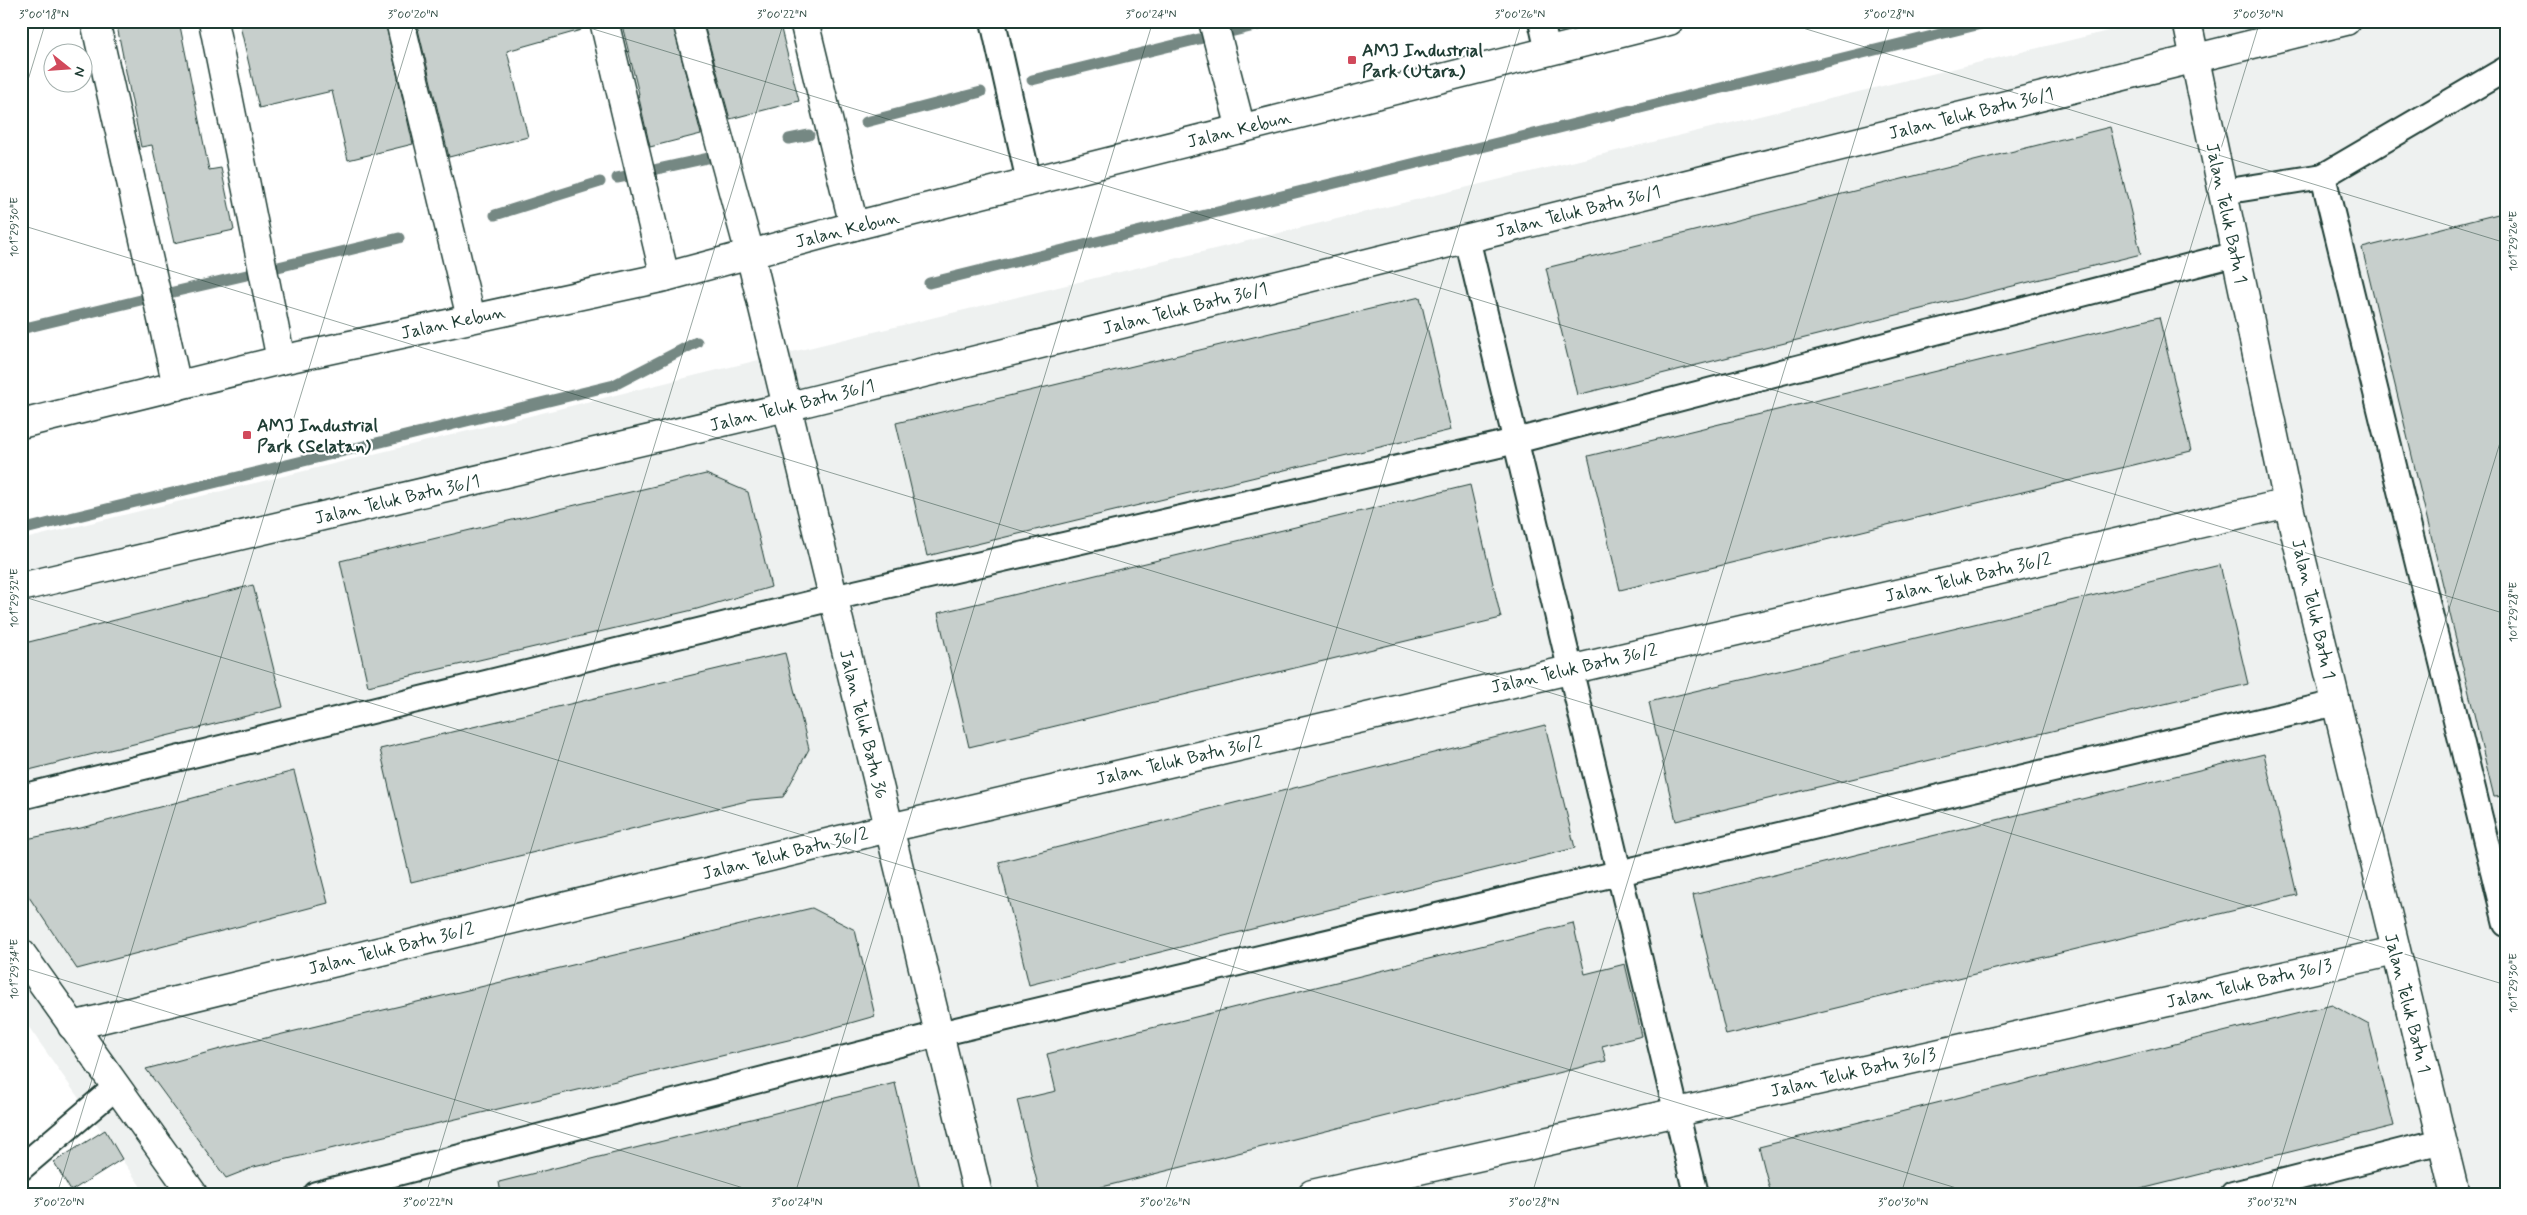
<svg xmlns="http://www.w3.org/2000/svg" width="2527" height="1215" font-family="Mynerve,sans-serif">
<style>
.built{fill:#eef1f0}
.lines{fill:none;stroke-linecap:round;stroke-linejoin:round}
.stream{stroke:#758883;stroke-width:11}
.building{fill:#c7cfcc;stroke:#1f3d34}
.service-casing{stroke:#1f3d34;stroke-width:28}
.minor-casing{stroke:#1f3d34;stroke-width:31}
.secondary-casing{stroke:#1f3d34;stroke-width:31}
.service{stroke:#fff;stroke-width:24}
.minor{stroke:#fff;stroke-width:28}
.secondary{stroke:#fff;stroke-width:28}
.ticks{fill:none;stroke:#1f3d34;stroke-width:1;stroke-opacity:0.45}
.poi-dot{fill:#d1495b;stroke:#fff;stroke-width:2}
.labels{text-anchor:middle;stroke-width:4.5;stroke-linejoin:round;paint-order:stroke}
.poi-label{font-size:18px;font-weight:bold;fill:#1f3d34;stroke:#fff;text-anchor:start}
.street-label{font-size:18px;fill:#1f3d34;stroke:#fff}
.neatline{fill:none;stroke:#1f3d34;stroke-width:2}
.ticks-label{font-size:12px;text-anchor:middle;fill:#1f3d34}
</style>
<rect width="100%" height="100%" fill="#fff"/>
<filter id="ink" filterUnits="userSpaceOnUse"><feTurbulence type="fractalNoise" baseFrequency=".02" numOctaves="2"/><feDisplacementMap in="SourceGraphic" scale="10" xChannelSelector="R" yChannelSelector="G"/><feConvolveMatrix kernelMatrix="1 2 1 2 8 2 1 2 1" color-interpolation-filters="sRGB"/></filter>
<g filter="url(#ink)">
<polygon class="built" points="2149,21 2506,21 2506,1194 146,1194 21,1016 21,540"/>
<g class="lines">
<g class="stream">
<polyline points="1230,32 1275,21"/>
<polyline points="1032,80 1207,37"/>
<polyline points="866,122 981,92"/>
<polyline points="789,139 809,135"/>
<polyline points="653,170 708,158"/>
<polyline points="617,178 632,175"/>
<polyline points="495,215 600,182"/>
<polyline points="278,267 399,238"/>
<polyline points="929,283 1993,21"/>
<polyline points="169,293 251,274"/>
<polyline points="25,328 149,298"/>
<polyline points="21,530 614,385 697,342"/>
</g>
</g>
<g class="building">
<polygon points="116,21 179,21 209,170 221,168 234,230 174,243 152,145 141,147"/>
<polygon points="239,21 385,21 413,144 348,160 332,91 259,108"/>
<polygon points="416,21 580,21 581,30 507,51 528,137 449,157"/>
<polygon points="621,21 672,21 701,134 650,147 638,94 639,94"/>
<polygon points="703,21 779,21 799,101 730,119"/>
<polygon points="2110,127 2141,254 1577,395 1546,268"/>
<polygon points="2506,212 2506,796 2494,797 2362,248"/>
<polygon points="1420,297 1451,430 927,556 896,423"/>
<polygon points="2159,317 2191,451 1620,590 1588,456"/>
<polygon points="706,474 748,492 771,587 697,609 368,686 340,561"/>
<polygon points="1470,485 1501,618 969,747 938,613"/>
<polygon points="2220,565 2248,684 1676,821 1649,702"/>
<polygon points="253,585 283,707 21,772 21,644"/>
<polygon points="785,653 809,749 783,797 751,800 411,882 380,749"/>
<polygon points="1545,725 1575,848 1029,985 999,862"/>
<polygon points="2264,754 2297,895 1726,1035 1693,895"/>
<polygon points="294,771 328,903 77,969 21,885 21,840 81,828"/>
<polygon points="812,908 855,930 875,1016 801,1037 254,1167 226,1178 146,1069 228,1047"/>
<polygon points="1573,923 1585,974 1625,964 1642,1036 1602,1046 1606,1061 1074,1194 1040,1194 1017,1100 1056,1091 1047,1054"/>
<polygon points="2332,1005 2369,1025 2394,1126 2121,1194 1771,1194 1759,1147"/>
<polygon points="895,1083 921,1194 501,1194 499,1182"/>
<polygon points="105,1130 122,1159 71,1191 54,1162"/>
</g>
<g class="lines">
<g class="service-casing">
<g id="service">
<polyline points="993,21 1029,182"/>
<polyline points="1541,21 1548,52"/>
<polyline points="2323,176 2506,924"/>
<polyline points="2223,192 2323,176 2506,69"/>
<polyline points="1467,238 1696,1194"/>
<polyline points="21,797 833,598 1516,441 2236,254"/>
<polyline points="21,1168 116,1087"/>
<polyline points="316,1194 939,1034 2336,703"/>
<polyline points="2233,1194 2442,1141"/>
</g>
</g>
<g class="minor-casing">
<g id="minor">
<polyline points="95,21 177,386"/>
<polyline points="213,21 281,360"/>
<polyline points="400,21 471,318"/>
<polyline points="604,21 665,277"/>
<polyline points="687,21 750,254 978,1194"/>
<polyline points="804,21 854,226"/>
<polyline points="1213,21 1241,129"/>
<polyline points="2187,21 2288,503 2455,1194"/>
<polyline points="21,587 786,407 2346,21"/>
<polyline points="21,953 193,1194"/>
<polyline points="72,1026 889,828 2288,503"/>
<polyline points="1312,1194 2395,951"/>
</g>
</g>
<g class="secondary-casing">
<polyline id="secondary" points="21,424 281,360 665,277 854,226 1669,21"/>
</g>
<use href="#service" class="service"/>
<use href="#minor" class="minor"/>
<use href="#secondary" class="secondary"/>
</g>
</g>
<path class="ticks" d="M567,21L2506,614M1780,21L2506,243M21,103L46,21M21,225L2506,985M21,596L1976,1194M21,967L763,1194M57,1194L415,21M426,1194L784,21M795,1194L1153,21M1164,1194L1522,21M1532,1194L1891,21M1901,1194L2260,21M2270,1194L2506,423"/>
<g class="poi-dot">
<rect x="1347" y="55" width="10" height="10" rx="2.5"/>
<rect x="242" y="430" width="10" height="10" rx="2.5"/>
</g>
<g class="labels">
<g class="poi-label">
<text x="1362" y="56">AMJ Industrial<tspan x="1362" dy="21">Park (Utara)</tspan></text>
<text x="257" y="431">AMJ Industrial<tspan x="257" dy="21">Park (Selatan)</tspan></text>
</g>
<g class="street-label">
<text transform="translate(1971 113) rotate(-14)" y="6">Jalan Teluk Batu 36/1</text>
<text transform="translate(1239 129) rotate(-14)" y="6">Jalan Kebun</text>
<text transform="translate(1578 211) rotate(-14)" y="6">Jalan Teluk Batu 36/1</text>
<text transform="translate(2227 213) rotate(78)" y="6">Jalan Teluk Batu 1</text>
<text transform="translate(847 229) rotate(-14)" y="6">Jalan Kebun</text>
<text transform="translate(1185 308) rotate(-14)" y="6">Jalan Teluk Batu 36/1</text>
<text transform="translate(453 322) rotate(-12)" y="6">Jalan Kebun</text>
<text transform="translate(792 405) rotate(-14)" y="6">Jalan Teluk Batu 36/1</text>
<text transform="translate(397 499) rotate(-13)" y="6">Jalan Teluk Batu 36/1</text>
<text transform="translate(1968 577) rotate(-13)" y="6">Jalan Teluk Batu 36/2</text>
<text transform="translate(2314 609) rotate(77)" y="6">Jalan Teluk Batu 1</text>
<text transform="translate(1574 668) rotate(-13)" y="6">Jalan Teluk Batu 36/2</text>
<text transform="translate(864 724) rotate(76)" y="6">Jalan Teluk Batu 36</text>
<text transform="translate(1179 760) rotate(-13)" y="6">Jalan Teluk Batu 36/2</text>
<text transform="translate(785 853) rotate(-14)" y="6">Jalan Teluk Batu 36/2</text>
<text transform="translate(391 948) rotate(-14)" y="6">Jalan Teluk Batu 36/2</text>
<text transform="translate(2249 983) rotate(-13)" y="6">Jalan Teluk Batu 36/3</text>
<text transform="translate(2408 1003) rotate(76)" y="6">Jalan Teluk Batu 1</text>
<text transform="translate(1853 1072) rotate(-13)" y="6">Jalan Teluk Batu 36/3</text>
</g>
</g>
<rect width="2527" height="1215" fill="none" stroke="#fff" stroke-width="55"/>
<g transform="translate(68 68) rotate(107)"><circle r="24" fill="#ffffff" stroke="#a5b1ae"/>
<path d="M0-4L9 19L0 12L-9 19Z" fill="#d1495b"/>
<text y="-8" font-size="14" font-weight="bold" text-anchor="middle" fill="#1f3d34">N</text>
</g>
<rect x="28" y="28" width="2472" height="1160" class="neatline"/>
<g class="ticks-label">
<text x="44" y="18">3°00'18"N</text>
<text x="413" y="18">3°00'20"N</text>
<text x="782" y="18">3°00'22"N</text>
<text x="1151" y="18">3°00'24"N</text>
<text x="1520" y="18">3°00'26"N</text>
<text x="1889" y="18">3°00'28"N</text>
<text x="2258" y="18">3°00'30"N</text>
<text transform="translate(14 227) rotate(-90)" y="4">101°29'30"E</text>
<text transform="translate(2513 241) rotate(-90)" y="4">101°29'26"E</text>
<text transform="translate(14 598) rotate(-90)" y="4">101°29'32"E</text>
<text transform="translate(2513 612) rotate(-90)" y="4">101°29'28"E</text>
<text transform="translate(14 969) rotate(-90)" y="4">101°29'34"E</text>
<text transform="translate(2513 983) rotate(-90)" y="4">101°29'30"E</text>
<text x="59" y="1206">3°00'20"N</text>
<text x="428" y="1206">3°00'22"N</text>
<text x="797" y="1206">3°00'24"N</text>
<text x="1165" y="1206">3°00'26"N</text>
<text x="1534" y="1206">3°00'28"N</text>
<text x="1903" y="1206">3°00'30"N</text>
<text x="2272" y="1206">3°00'32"N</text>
</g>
</svg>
